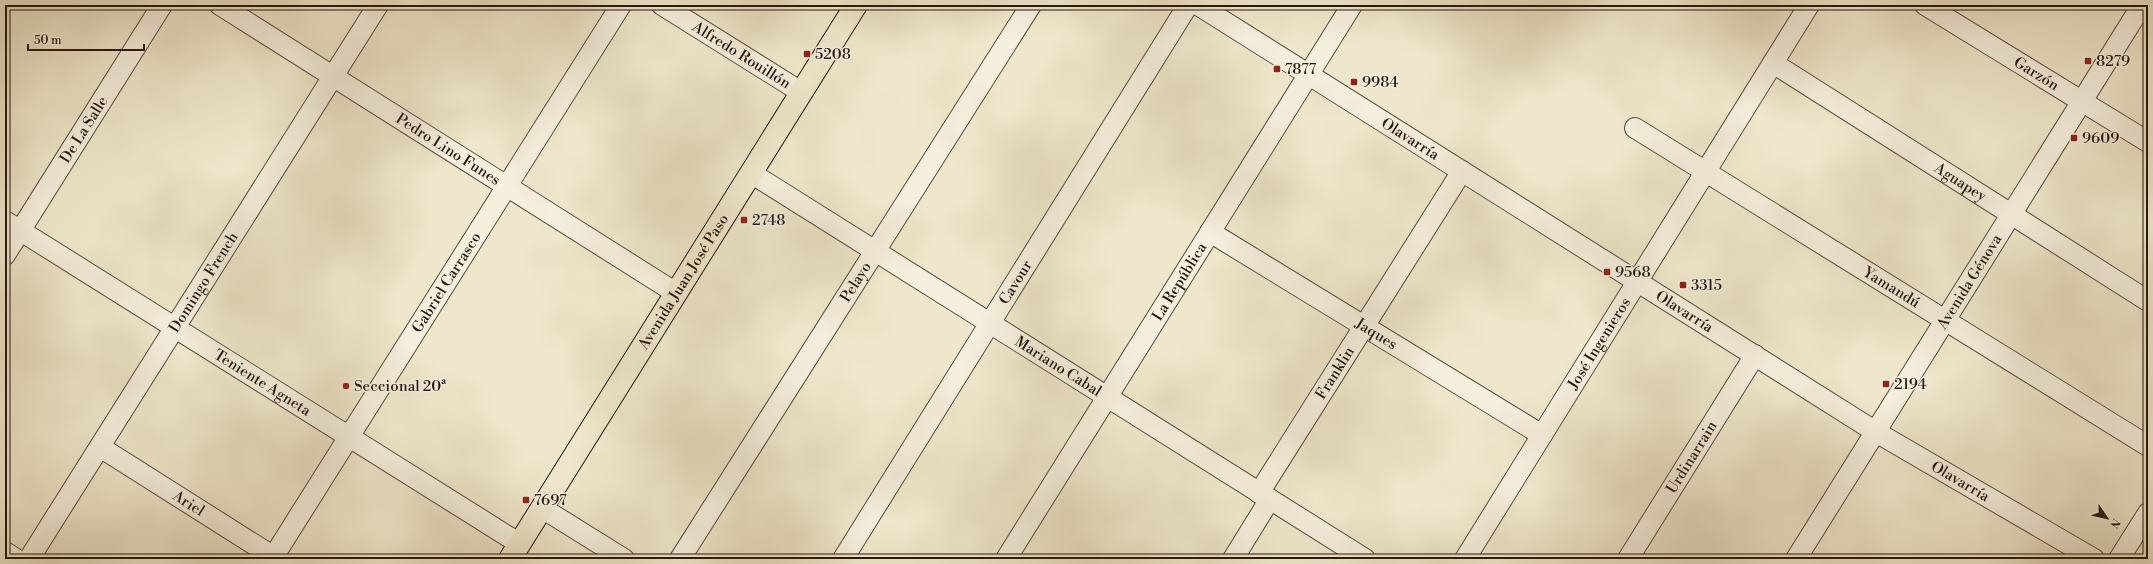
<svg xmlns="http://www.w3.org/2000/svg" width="2153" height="564" font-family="'Libre Bodoni',serif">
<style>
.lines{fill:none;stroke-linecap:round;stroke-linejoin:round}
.minor-casing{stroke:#5a4b3e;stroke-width:22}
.major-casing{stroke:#28170e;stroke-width:24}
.minor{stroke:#f5efde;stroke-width:20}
.major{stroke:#efe7cc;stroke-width:22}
.poi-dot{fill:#8f2418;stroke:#f5efde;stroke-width:1.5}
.labels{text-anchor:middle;stroke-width:3;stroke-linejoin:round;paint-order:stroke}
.poi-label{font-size:15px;fill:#28170e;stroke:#f5efde;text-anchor:start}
.street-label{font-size:15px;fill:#28170e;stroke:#f5efde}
</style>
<rect width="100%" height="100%" fill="#efe7cc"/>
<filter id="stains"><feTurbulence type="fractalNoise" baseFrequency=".005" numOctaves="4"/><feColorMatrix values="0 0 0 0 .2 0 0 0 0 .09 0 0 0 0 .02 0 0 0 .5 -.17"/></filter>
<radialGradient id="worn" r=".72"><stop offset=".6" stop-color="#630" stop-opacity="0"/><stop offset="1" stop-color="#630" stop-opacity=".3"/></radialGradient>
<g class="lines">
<g class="minor-casing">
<g id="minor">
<path id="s1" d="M220,5L676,293"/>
<path id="s2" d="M662,5L801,92"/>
<path id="s3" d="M1198,5L1876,432L2094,559"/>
<path id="s4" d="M1925,5L2148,142"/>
<path id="s5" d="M1773,63L2148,301"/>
<path id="s6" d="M1635,128L2148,446"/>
<path id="s7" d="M751,173L1365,559"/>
<path id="s8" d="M5,221L520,544"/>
<path id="s9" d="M1210,232L1542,435"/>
<path id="s10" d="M5,255L162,5"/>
<path id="s11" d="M100,447L277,559"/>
<path id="s12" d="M1259,493L1462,171"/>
<polyline points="542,508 624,559"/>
<polyline points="5,552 16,559"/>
<path id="s13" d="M29,559L378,5"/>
<path id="s14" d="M272,559L621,5"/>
<path id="s15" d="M680,559L1031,5"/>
<path id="s16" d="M843,559L1188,5"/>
<path id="s17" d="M1006,559L1352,5"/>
<polyline points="1233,559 1270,499"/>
<path id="s18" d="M1465,559L1809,5"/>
<path id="s19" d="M1628,559L1755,355"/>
<path id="s20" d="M1796,559L2142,5"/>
<polyline points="2119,559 2148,513"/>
</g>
</g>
<g class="major-casing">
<g id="major">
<path id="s21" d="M510,559L856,5"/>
</g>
</g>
<use href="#minor" class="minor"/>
<use href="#major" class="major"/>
</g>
<g class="poi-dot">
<rect x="803" y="50" width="8" height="8" rx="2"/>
<rect x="2084" y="57" width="8" height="8" rx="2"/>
<rect x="1273" y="65" width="8" height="8" rx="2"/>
<rect x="1350" y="78" width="8" height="8" rx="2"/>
<rect x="2070" y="134" width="8" height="8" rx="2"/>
<rect x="740" y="216" width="8" height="8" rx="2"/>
<rect x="1603" y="268" width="8" height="8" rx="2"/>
<rect x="1679" y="281" width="8" height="8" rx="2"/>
<rect x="1882" y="380" width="8" height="8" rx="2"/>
<circle cx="346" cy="386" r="4"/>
<rect x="522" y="496" width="8" height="8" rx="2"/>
</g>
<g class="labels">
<g class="poi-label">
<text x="815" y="59">5208</text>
<text x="2096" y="66">8279</text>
<text x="1285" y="74">7877</text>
<text x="1362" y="87">9984</text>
<text x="2082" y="143">9609</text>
<text x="752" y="225">2748</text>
<text x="1615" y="277">9568</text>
<text x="1691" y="290">3315</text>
<text x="1894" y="389">2194</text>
<text x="354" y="391">Seccional 20ª</text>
<text x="534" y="505">7697</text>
</g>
<g class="street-label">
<text dy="5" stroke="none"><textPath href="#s2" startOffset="94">Alfredo Rouillón</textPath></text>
<text dy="5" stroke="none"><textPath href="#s4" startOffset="131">Garzón</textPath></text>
<text dy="5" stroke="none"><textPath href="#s10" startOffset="148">De La Salle</textPath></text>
<text dy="5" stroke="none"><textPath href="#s3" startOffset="251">Olavarría</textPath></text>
<text dy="5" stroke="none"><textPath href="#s1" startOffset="270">Pedro Lino Funes</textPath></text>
<text dy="5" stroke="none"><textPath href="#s5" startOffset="222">Aguapey</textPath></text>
<text dy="5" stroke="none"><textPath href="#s13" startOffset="327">Domingo French</textPath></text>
<text dy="5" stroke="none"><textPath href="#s14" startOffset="327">Gabriel Carrasco</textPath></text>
<text dy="5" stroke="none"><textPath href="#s21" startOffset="327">Avenida Juan José Paso</textPath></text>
<text dy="5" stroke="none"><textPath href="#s15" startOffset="328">Pelayo</textPath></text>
<text dy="5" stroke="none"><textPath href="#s17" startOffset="327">La República</textPath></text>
<text dy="5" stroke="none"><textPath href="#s20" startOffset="327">Avenida Génova</textPath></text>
<text dy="5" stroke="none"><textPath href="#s16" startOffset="326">Cavour</textPath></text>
<text dy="5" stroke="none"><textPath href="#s6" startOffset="302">Yamandú</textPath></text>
<text dy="5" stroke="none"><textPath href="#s3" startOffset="575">Olavarría</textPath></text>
<text dy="5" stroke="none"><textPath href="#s9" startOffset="195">Jaques</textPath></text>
<text dy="5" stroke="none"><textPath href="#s18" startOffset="254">José Ingenieros</textPath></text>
<text dy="5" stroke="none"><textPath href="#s7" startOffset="363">Mariano Cabal</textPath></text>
<text dy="5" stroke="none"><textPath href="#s12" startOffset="142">Franklin</textPath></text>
<text dy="5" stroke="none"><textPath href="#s8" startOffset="304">Teniente Agneta</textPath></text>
<text dy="5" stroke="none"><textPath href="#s19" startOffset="120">Urdinarrain</textPath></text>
<text dy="5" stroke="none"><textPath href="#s3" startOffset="899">Olavarría</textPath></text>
<text dy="5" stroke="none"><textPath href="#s11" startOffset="105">Ariel</textPath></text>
</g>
</g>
<rect width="2153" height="564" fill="none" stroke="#efe7cc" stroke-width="20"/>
<rect x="6" y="6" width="2141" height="552" fill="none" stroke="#28170e" stroke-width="2"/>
<rect x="10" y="10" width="2133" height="544" fill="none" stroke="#28170e"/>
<g transform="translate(2107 518) rotate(124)" stroke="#f5efde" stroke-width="3" paint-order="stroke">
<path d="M0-3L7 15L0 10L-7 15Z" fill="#28170e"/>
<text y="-6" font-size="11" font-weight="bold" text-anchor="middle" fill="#28170e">N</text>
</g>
<path d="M28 44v6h116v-6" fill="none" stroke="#28170e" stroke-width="2"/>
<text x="34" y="44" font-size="12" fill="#28170e" stroke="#f5efde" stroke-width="3" paint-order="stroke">50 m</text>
<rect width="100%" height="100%" filter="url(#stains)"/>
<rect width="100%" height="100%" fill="url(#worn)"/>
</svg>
